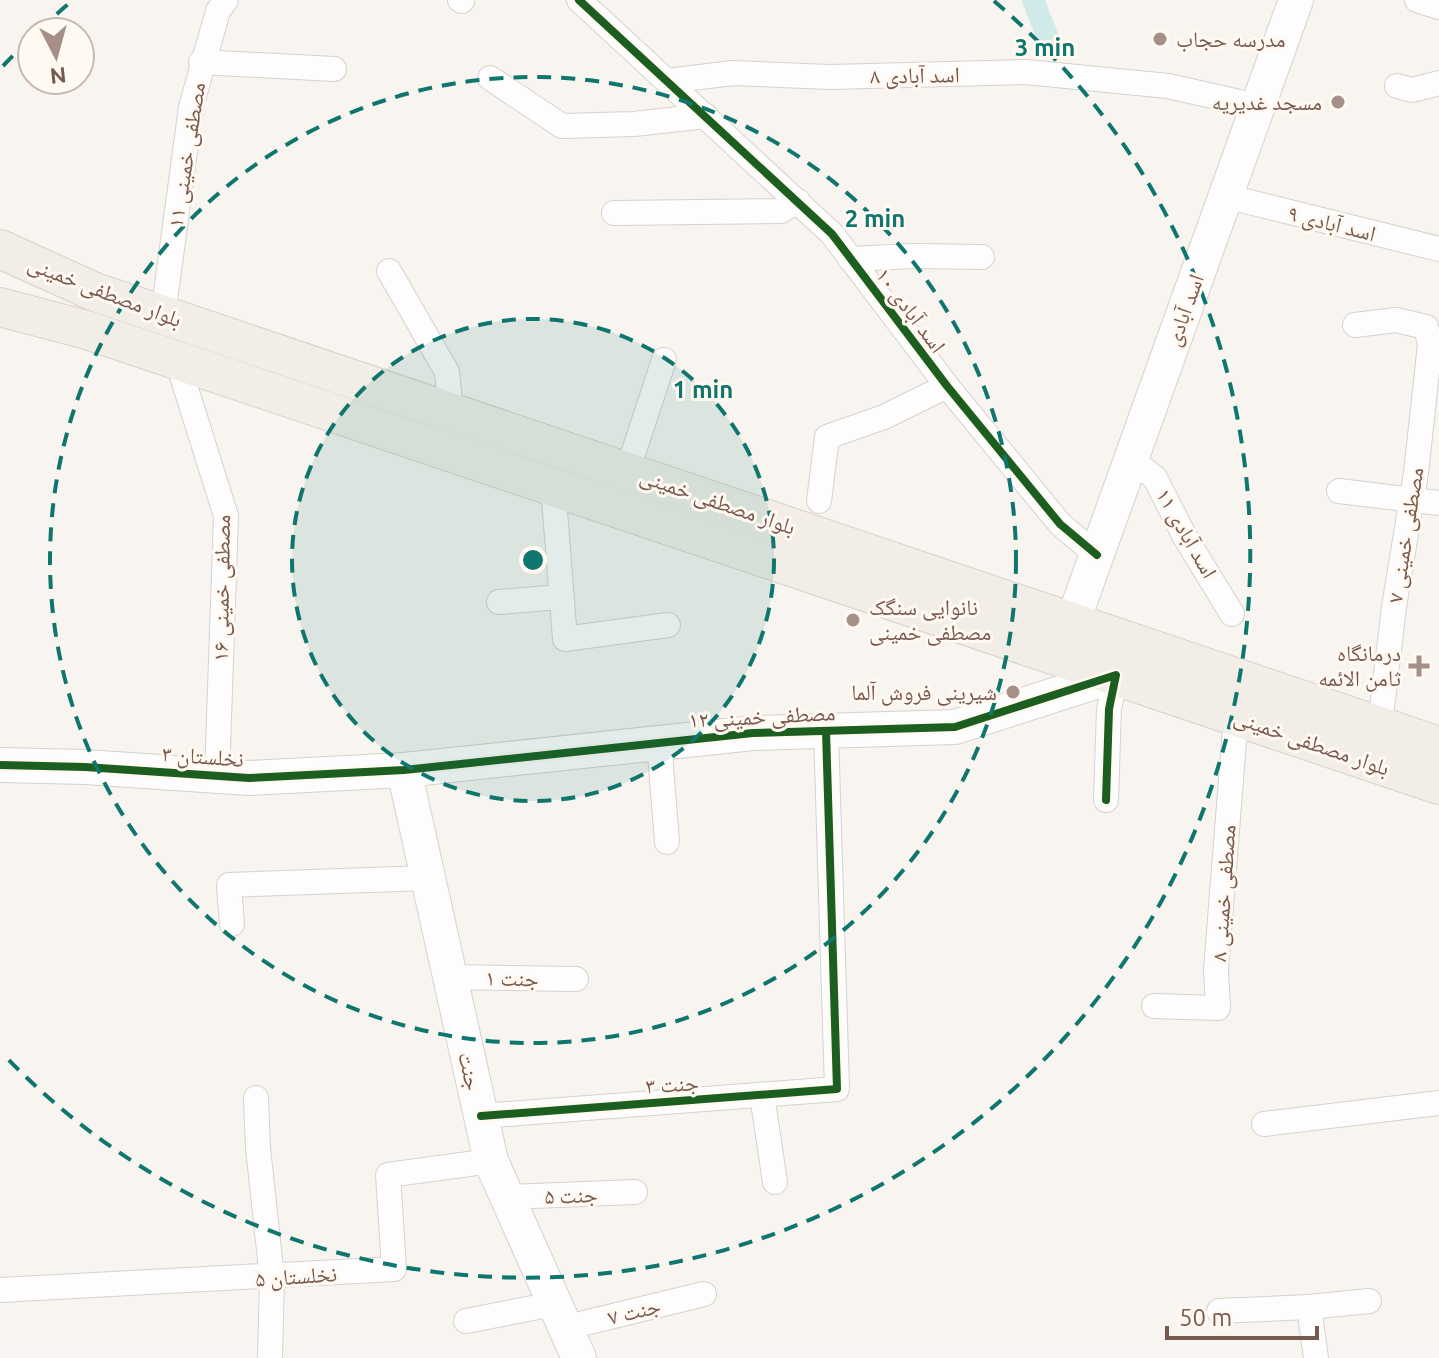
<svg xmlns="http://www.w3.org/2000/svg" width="1439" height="1358" font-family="Ubuntu,'Noto Naskh Arabic',sans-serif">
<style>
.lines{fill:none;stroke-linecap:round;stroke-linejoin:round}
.canal{stroke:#d0e9e9;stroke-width:22}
.street-casing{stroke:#d8d1cd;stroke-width:26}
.secondary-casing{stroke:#d8d0cb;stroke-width:36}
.primary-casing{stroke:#dad0cc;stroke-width:40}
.street{stroke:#fefdfd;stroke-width:24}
.secondary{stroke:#fefdfd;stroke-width:34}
.primary{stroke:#f2ede7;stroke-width:38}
.cycleway-casing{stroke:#fff9f2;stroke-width:13}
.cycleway{stroke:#1b5e20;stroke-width:8}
.ring{fill:none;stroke:#0f766e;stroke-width:4;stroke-dasharray:14 10}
.poi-dot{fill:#a58f86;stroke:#fff9f2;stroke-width:3}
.labels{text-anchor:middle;stroke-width:6;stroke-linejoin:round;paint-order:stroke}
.poi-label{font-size:22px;fill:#78594e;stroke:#fff9f2;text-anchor:end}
.street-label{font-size:22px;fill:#78594e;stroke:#fff9f2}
.centre{fill:#0f766e;stroke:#fff9f2;stroke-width:4}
.ring-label{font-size:24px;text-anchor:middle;font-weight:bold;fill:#0f766e;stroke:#fff9f2;stroke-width:6;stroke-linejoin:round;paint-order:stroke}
</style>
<rect width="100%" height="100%" fill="#f8f4ef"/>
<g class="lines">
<polyline class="canal" points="1033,0 1050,43"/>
<g class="street-casing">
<g id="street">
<polyline points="460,0 462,1"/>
<polyline points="579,0 832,234 947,386 1060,524 1097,555"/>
<polyline points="1417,0 1439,7"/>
<polyline points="201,62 334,69"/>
<polyline points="490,78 562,126 634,124 706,116"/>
<polyline points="667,81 733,73 830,77 1026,72 1168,86 1257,106"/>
<polyline points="1397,86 1412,90 1439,83"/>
<polyline points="1225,196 1439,249"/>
<polyline points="614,213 781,211 798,201"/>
<polyline points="850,259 913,256 982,257"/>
<polyline points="389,271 447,372 451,412"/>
<polyline points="163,315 191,107 218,11 226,0"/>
<polyline points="1355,325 1396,320 1426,327 1430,344 1416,473 1394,607 1380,725"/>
<polyline points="177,360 226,516 217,776"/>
<polyline points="1131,459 1155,478 1185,537 1232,614"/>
<polyline points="628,469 664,360"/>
<polyline points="553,486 565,639 668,625"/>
<polyline points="1339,491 1439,503"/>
<polyline points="819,501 827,437 884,417 947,386"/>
<polyline points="499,602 561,597"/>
<polyline points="659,741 667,842"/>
<polyline points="1106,800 1109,709 1116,675"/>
<polyline points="232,924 229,885 427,878"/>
<polyline points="448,977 576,979"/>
<polyline points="1154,1006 1218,1008 1216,970 1236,716"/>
<polyline points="762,1095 775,1182"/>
<polyline points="256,1098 258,1148 272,1278 270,1358"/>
<polyline points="481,1116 837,1089 826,731"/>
<polyline points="1264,1124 1439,1103"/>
<polyline points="507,1197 635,1192"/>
<polyline points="0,1290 394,1269 388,1175 491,1161"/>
<polyline points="1219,1311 1309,1307"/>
<polyline points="466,1321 553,1304"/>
<polyline points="564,1328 704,1294"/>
<polyline points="1316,1358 1309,1307 1369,1301"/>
</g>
</g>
<g class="secondary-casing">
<g id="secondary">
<polyline points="1073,621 1296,0"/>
<polyline points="0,765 85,767 249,778 404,770 753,733 955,727 1116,675"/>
<polyline points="404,770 491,1161 579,1358"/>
</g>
</g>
<g class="primary-casing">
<g id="primary">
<polyline points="0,249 95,292 1439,746"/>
<polyline points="0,307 87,330 1439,785"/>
</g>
</g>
<use href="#street" class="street"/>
<use href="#secondary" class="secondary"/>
<use href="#primary" class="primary"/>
<g class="cycleway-casing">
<g id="cycleway">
<polyline points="579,0 832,234 947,386 1060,524 1097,555"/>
<polyline points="0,765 85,767 249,778 404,770 753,733 955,727 1116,675 1109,709 1106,800"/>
<polyline points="481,1116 837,1089 826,731"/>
</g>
</g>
<use href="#cycleway" class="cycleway"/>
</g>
<circle cx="533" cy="560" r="241" fill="#0f766e" fill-opacity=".12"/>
<g class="ring">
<circle cx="533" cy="560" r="241"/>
<circle cx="533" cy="560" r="483"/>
<path d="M3 66A724 724 0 0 1 30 39M39 30A724 724 0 0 1 72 1M994 1A724 724 0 1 1 3 1054"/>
</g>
<g class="poi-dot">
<circle cx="1160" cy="39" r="8"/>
<circle cx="1338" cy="102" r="8"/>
<circle cx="853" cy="620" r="8"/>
<path d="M1415 654h8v8h8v8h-8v8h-8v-8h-8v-8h8z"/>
<circle cx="1013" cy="692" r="8"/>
</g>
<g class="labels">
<g class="poi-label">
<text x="1176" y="47" text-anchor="start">مدرسه حجاب</text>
<text x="1322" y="110">مسجد غدیریه</text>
<text x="869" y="615" text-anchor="start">نانوایی سنگک<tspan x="869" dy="25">مصطفی خمینی</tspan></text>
<text x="1401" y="661">درمانگاه<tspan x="1401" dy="25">ثامن الائمه</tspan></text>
<text x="997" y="700">شیرینی فروش آلما</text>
</g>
<g class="street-label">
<text transform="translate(915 75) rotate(-1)" y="8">اسد آبادی ۸</text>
<text transform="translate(186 155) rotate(-81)" y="8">مصطفی خمینی ۱۱</text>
<text transform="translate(1332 223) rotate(14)" y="8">اسد آبادی ۹</text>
<text transform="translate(105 291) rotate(21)" y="8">بلوار مصطفی خمینی</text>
<text transform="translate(911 310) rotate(53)" y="8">اسد آبادی ۱۰</text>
<text transform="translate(1184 310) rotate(-70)" y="8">اسد آبادی</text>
<text transform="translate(718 501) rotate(19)" y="8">بلوار مصطفی خمینی</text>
<text transform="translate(1187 533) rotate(60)" y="8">اسد آبادی ۱۱</text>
<text transform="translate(1405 535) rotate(-81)" y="8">مصطفی خمینی ۷</text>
<text transform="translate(221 588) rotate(-89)" y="8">مصطفی خمینی ۱۶</text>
<text transform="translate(762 716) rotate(-3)" y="8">مصطفی خمینی ۱۲</text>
<text transform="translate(1312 742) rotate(19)" y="8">بلوار مصطفی خمینی</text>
<text transform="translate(203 756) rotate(4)" y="8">نخلستان ۳</text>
<text transform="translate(1223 893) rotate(-86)" y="8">مصطفی خمینی ۸</text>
<text transform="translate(512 978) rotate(1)" y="8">جنت ۱</text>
<text transform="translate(470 1071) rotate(77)" y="8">جنت</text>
<text transform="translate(672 1084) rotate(-4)" y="8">جنت ۳</text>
<text transform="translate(571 1195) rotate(-2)" y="8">جنت ۵</text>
<text transform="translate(296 1276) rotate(-4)" y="8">نخلستان ۵</text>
<text transform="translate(634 1311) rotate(-14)" y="8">جنت ۷</text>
</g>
</g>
<circle cx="533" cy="560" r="12" class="centre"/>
<g class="ring-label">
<text x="1045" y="56">3 min</text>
<text x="875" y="227">2 min</text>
<text x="703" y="398">1 min</text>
</g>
<g transform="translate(56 56) rotate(174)"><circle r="38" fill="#fff9f2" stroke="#c9b9b0" stroke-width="2"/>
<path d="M0-6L14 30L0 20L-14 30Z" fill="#a58f86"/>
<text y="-12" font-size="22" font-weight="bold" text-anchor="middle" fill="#78594e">N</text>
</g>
<path d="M1167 1326v12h150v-12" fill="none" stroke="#78594e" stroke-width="4"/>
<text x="1179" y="1326" font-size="24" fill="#78594e" stroke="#fff9f2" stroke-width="6" paint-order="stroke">50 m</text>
</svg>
